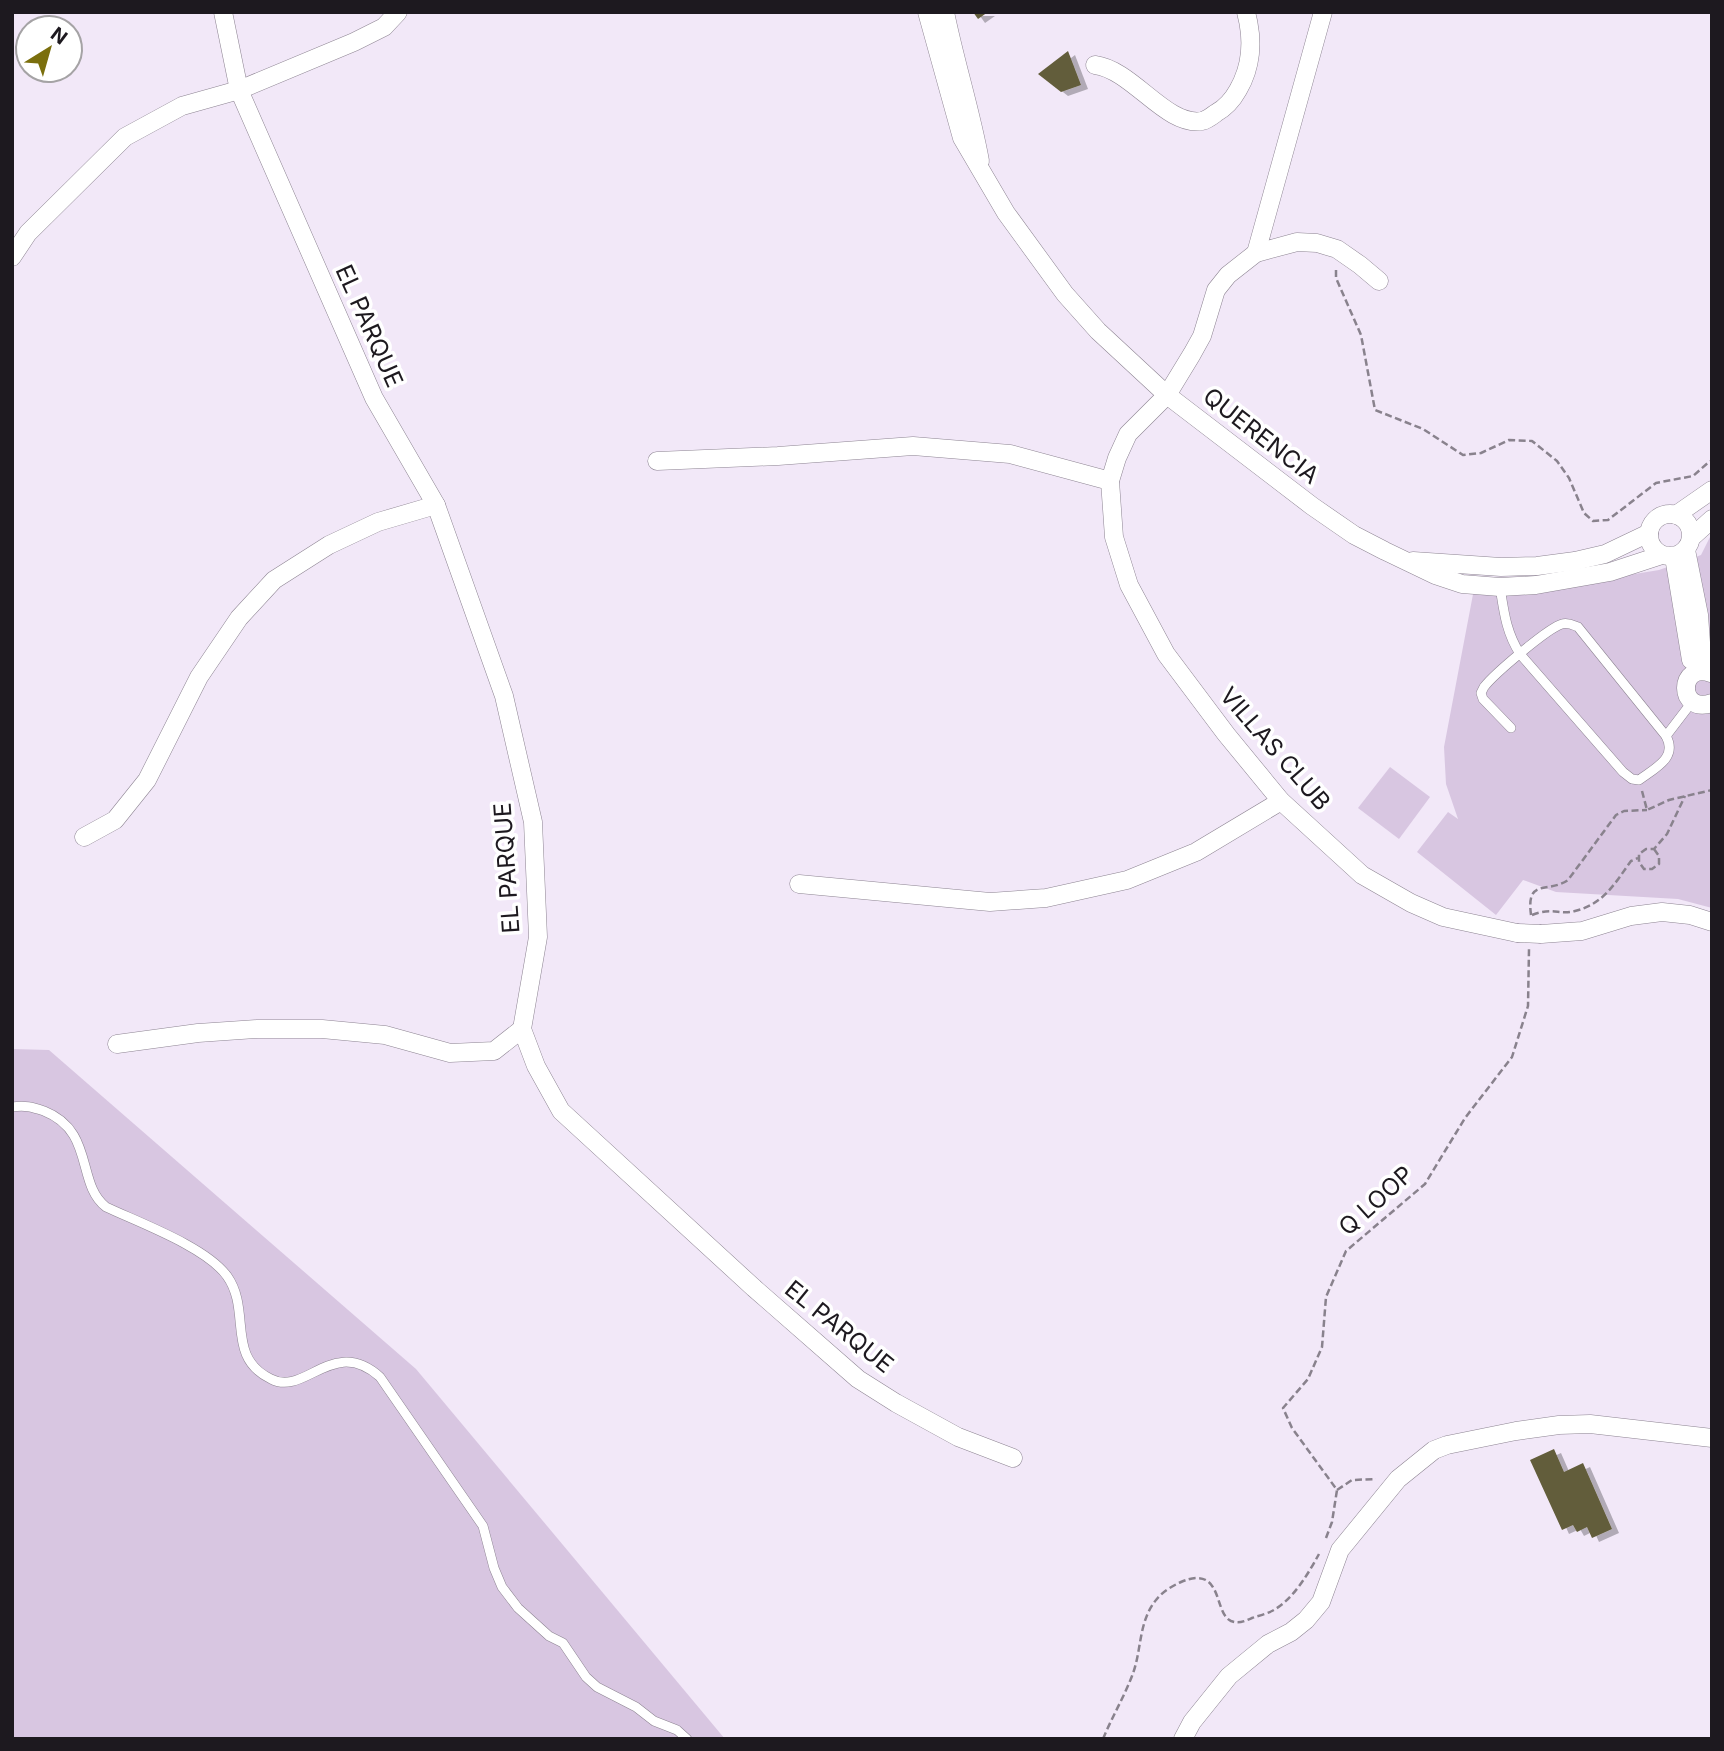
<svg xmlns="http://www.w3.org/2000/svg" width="1724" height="1751" font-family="Inter,sans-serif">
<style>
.green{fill:#d8c6e1}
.building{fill:#625d3a;filter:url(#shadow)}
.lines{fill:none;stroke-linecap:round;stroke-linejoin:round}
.service-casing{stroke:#8d8492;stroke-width:10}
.minor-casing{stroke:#8d8492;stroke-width:19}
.path{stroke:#89828d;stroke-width:2.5;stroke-dasharray:7 3.5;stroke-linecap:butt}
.service{stroke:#fff;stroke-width:9}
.minor{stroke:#fff;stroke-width:18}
.minor-bridge-casing{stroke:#8d8492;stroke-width:19;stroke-linecap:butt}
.minor-bridge{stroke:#fff;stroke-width:18}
.labels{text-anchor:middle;stroke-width:7;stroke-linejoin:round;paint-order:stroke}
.street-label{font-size:24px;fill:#1d191f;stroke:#fff}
</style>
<defs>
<filter id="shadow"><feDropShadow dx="7" dy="4" stdDeviation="0" flood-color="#0004"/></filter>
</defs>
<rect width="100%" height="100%" fill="#f2e8f8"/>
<g class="green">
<polygon points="1712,533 1712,908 1678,899 1556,892 1523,880 1496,915 1417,852 1448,812 1458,819 1446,784 1444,747 1474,589 1525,592 1659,570 1701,555"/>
<polygon points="1390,767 1430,797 1399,839 1358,808"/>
<polygon points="12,1049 49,1050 416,1369 725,1739 12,1739"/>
</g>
<g class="building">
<polygon points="973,12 988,12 978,19"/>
<polygon points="1068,51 1081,85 1061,92 1038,74"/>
<polygon points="1554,1449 1564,1472 1583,1463 1612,1529 1592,1538 1587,1527 1577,1532 1573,1525 1562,1530 1530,1460"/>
</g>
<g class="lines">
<g class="service-casing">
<g id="service">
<path d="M1500,587C1504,612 1506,632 1520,654L1623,772L1632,779L1639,780C1655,768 1678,758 1666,736L1578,627C1573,625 1568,622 1562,624C1548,628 1494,674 1484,687L1481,693L1483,699L1511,728"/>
<polyline points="1666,736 1692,702"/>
<path d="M12,1107C25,1105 32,1107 44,1111C95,1131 76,1184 106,1207C140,1223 206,1247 227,1276C252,1311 225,1357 271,1379C305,1397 333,1335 380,1377L483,1526L494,1568L502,1587L518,1608L549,1636L563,1643L586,1677L597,1687L636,1707L654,1721L677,1730L687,1739"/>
</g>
</g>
<g class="minor-casing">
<g id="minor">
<polyline points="223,12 239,90 374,398 436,505 504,696 533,822 538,937 522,1029 536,1066 561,1111 754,1288 858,1379 896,1403 958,1437 1013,1458"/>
<polyline points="927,12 962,138 1006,213 1065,294 1098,331 1167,395 1312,506 1354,535 1385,551 1435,575 1462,584 1500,587 1536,585 1610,572 1662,555"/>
<path d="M945,12C955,62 971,111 980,161"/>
<path d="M1095,65C1133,70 1166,127 1202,121C1207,120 1212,116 1216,113C1225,108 1233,99 1238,90C1252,66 1253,38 1246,12"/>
<polyline points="1256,253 1323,12"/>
<polyline points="12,257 28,233 125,137 182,106 239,90 354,42 384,27 398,12"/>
<polyline points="1379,281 1360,265 1337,249 1317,243 1297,242 1256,253 1228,275 1216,290 1202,336 1192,354 1167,395 1128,434 1117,458 1110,481 1114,537 1129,585 1166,654 1226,734 1281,801 1362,875 1411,903 1443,917 1517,933"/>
<polyline points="657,461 778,456 913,446 1010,454 1110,481"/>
<circle cx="1670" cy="535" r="21"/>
<polyline points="1676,515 1712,490"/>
<polyline points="1692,537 1712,519"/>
<polyline points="1686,550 1699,615 1703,670"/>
<polyline points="1674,557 1691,660"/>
<polyline points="1413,561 1501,567 1537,566 1575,561 1605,554 1649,533"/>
<path d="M1711,673C1678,661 1677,715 1712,703"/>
<polyline points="84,837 115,820 147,780 199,677 239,618 274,580 329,545 378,522 436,505"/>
<polyline points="799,884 990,902 1046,898 1127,880 1196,852 1281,801"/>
<polyline points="1541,934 1582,931 1631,916 1662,912 1690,915 1712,922"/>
<polyline points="117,1044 198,1033 257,1029 322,1029 385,1035 450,1053 494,1051 522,1029"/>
<polyline points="1183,1739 1192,1722 1229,1676 1268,1644 1291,1632 1306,1620 1321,1602 1340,1550 1398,1479 1434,1450 1447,1445 1516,1431 1559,1425 1590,1424 1712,1438"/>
</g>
</g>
<g class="path">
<polyline points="1336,270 1336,278 1361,335 1375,410 1423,429 1463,455 1481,453 1509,440 1532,441 1557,461 1569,478 1584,513 1593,521 1608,520 1656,483 1693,476 1710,461"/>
<polyline points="1642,791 1647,810 1669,800 1712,790"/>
<polyline points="1654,849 1659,856 1659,864 1652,869 1644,869 1639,862 1639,854 1646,849 1654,849 1667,834 1685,796"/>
<path d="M1531,915C1526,877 1548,894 1568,880L1616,815L1624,811L1647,810"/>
<path d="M1532,915C1552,907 1559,915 1575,911C1604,904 1615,883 1631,861L1638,858"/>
<polyline points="1337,1490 1352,1480 1376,1479"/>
<polyline points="1326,1538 1332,1522 1337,1490 1292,1428 1283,1408 1308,1379 1322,1347 1326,1297 1346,1251 1425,1184 1465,1118 1512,1057 1528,1006 1529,949"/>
<path d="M1103,1739C1112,1717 1124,1697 1132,1676C1142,1651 1138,1622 1156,1600C1162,1592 1172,1586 1181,1582C1224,1564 1213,1613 1231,1621C1239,1624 1245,1621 1252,1618C1258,1616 1266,1614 1272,1611C1293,1600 1308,1574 1319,1554"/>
</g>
<use href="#service" class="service"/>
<use href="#minor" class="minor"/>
<g class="minor-bridge-casing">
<polyline id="minor-bridge" points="1517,933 1541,934"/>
</g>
<use href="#minor-bridge" class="minor-bridge"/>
</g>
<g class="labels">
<g class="street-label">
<text transform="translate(369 326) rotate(66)" y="8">EL PARQUE</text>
<text transform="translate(1261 436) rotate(38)" y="8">QUERENCIA</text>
<text transform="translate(1275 749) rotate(49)" y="8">VILLAS CLUB</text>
<text transform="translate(507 868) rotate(-94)" y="8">EL PARQUE</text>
<text transform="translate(1376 1201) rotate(-42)" y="8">Q LOOP</text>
<text transform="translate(839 1327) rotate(39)" y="8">EL PARQUE</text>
</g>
</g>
<rect width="1724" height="1751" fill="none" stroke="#1d191f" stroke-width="28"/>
<g transform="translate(49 49) rotate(37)"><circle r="33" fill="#ffffff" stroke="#a5a3a5" stroke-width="2"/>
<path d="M0-5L12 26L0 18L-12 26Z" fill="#7b6f0d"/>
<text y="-10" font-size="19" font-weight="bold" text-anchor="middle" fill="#1d191f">N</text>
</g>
</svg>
